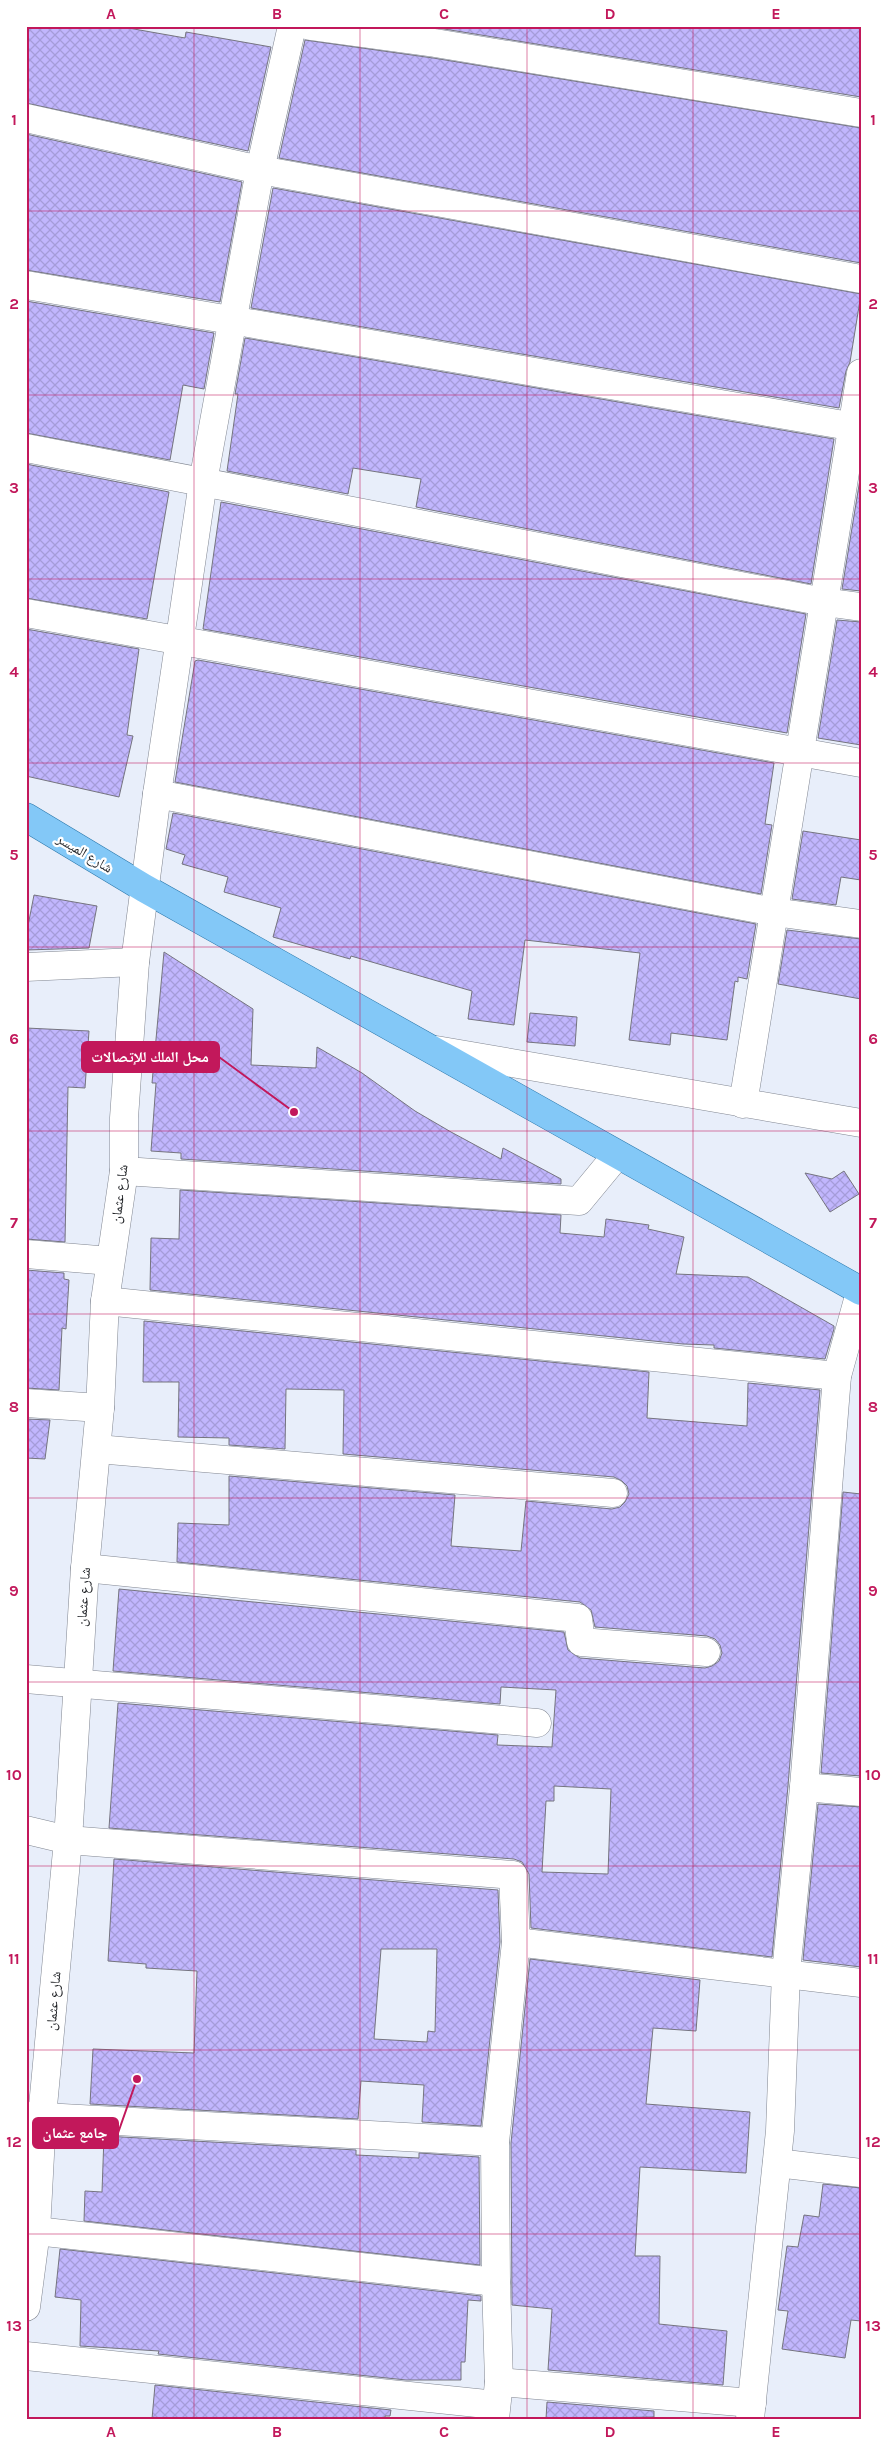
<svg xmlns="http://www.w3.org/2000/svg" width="887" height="2445" font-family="Karla,'Noto Naskh Arabic',sans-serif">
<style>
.building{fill:url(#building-cross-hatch);stroke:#75747f;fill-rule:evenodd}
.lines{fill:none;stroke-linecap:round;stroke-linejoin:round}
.minor-casing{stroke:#818691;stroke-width:29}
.major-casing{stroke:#2a76a9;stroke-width:29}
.minor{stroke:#fff;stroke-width:28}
.major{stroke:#83c8f7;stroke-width:28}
.grid{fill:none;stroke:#c2185b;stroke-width:1;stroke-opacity:0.55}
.labels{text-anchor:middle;stroke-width:4.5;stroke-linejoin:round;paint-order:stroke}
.street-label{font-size:14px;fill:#1e2024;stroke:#fff}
.leader{fill:none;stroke:#c2185b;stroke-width:2}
.callout-dot{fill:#c2185b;stroke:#fff;stroke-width:2}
.callout{fill:#c2185b;stroke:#c2185b;stroke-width:2}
.callout-label{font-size:15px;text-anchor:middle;font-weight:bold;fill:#fff}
.neatline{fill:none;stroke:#c2185b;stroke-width:2}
.grid-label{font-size:16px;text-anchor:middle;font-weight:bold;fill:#c2185b}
</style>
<defs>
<pattern id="building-cross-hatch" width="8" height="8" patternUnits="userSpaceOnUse" patternTransform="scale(1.25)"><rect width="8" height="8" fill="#c1b6fd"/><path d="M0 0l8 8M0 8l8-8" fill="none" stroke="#a59cd9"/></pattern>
</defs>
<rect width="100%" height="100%" fill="#e8eefa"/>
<g class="building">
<polygon points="26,26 117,26 185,38 186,32 271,47 248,151 26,103"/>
<polygon points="428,26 861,26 861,97 438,28"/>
<polygon points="305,40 433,58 861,128 861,263 279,158"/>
<polygon points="26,134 242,182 220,302 26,270"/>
<polygon points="273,188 861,294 850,362 846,371 839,408 251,308"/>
<polygon points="26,301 214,333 204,389 183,385 170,460 26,433"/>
<polygon points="245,338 834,439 811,584 416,507 421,479 353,468 348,494 227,471 238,394 235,394"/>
<polygon points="26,464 169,492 147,619 26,598"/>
<polygon points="861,473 861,591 842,589"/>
<polygon points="221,502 806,614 787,733 203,629"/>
<polygon points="837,620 861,622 861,745 818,738"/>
<polygon points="26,629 139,649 127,735 133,736 119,797 26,776"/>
<polygon points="198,660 774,763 765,824 772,825 761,894 175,782 195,661"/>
<polygon points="173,813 756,924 747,979 738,977 738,982 735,981 727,1040 671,1033 670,1045 629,1040 640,953 525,940 514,1025 468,1019 472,991 351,956 350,959 273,937 281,908 224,892 228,877 182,864 185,855 166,849"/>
<polygon points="803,831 861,840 861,880 841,877 836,905 792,899"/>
<polygon points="34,895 97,906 89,948 26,950 26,936"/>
<polygon points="787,930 861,939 861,999 778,984"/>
<polygon points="164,952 253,1009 251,1065 316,1068 317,1047 362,1073 415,1111 451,1132 501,1159 503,1148 561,1179 561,1184 181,1159 181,1153 151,1151 156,1083 152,1083"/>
<polygon points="530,1013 577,1017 575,1046 527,1042"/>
<polygon points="26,1028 89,1031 85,1088 68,1087 65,1242 26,1239"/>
<polygon points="844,1171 859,1194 830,1212 805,1173 832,1179"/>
<polygon points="180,1190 561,1215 560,1233 604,1237 606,1219 649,1225 648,1229 684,1237 676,1274 748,1277 834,1326 834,1329 825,1359 714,1348 714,1345 683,1344 150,1290 151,1238 179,1239"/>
<polygon points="26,1270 64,1273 64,1279 69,1280 66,1329 62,1328 59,1390 26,1388"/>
<path d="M144,1321L649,1372L647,1418L747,1426L748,1383L820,1390L788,1786L772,1957L531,1928L529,1874L522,1862L514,1859L109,1828L118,1703L498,1735L497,1745L552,1747L556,1690L501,1687L500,1704L113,1671L119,1589L564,1632L568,1650L580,1658L705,1668L712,1666L719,1661L722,1653L720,1645L715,1639L707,1636L595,1627L591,1610L580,1602L177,1562L178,1523L229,1525V1476L455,1495L451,1546L521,1551L526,1501L612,1509L620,1507L625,1502L629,1494L627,1486L622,1481L614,1477L343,1454L344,1390L286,1389L285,1449L229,1445V1438L178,1437L179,1382H143ZM554,1786L611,1789L608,1874L542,1872L546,1801H554Z"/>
<polygon points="26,1419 50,1420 45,1459 26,1458"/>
<polygon points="843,1492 861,1494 861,1776 821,1773"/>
<polygon points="818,1804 861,1807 861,1967 803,1960"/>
<path d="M114,1859L498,1890L500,1942L481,2126L422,2122L424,2085L361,2081L358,2119L90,2104L93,2049L194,2053L197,1971L146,1968V1964L108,1961ZM381,1949H437L435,2032L428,2031L427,2042L374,2039Z"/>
<polygon points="530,1959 700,1980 696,2031 653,2028 646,2104 750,2112 746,2173 640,2167 635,2256 660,2256 659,2324 727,2331 723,2385 548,2370 552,2309 512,2305 511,2143"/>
<polygon points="104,2136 356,2150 356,2155 419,2158 419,2153 479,2157 480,2265 84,2221 85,2191 102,2192"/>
<polygon points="823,2184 861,2188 861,2321 851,2320 845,2358 782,2349 788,2311 778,2310 787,2246 798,2247 804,2215 819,2217"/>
<polygon points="60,2249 481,2296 481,2301 468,2300 465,2362 461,2362 461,2380 406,2380 158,2354 159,2351 80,2346 81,2300 55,2297"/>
<polygon points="155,2385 391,2410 390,2416 385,2416 385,2419 152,2419"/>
<polygon points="547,2402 654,2411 654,2417 546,2419"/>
</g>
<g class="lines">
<g class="minor-casing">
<g id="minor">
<polyline points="310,26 435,43 861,113"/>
<polyline points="26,118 260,170 861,279"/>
<polyline points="26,285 861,428"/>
<polyline points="26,448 824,602 861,607"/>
<polyline points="26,613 861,763"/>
<polyline points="157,794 774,912 861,924"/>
<polyline points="26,967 135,962"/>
<polyline points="436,1050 861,1123"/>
<polyline points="743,1104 861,373"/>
<polyline points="124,1171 579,1201 617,1155"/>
<polyline points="26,1254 110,1261"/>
<polyline points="105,1301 837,1376"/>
<polyline points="26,1403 100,1408"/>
<polyline points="97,1449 613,1493"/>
<polyline points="85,1568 578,1618 581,1642 706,1652"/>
<polyline points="26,1679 537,1723"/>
<polyline points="804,1787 861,1792"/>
<polyline points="26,1830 68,1840 513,1875 516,1942 495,2142 496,2282 499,2382 495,2419"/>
<polyline points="516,1942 861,1983"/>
<polyline points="26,2116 495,2142"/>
<polyline points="777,2163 861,2173"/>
<polyline points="36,2231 496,2282"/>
<polyline points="26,2307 36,2231 42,2117 68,1840 85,1568 100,1408 105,1301 124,1171 124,1118 135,962 157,794 203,482 260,170 292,26"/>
<polyline points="26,2356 496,2405"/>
<polyline points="499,2382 752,2403"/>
<polyline points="750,2419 780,2131 786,1973 804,1787 837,1376 861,1289"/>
</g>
</g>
<g class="major-casing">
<polyline id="major" points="26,817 144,888 861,1291"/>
</g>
<use href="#minor" class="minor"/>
<use href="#major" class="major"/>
</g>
<path class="grid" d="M194,26V2419M360,26V2419M527,26V2419M693,26V2419M26,211H861M26,395H861M26,579H861M26,763H861M26,947H861M26,1131H861M26,1314H861M26,1498H861M26,1682H861M26,1866H861M26,2050H861M26,2234H861"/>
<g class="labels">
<g class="street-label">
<text transform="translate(85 853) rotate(31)" y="5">شارع الميسر</text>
<text transform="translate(119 1194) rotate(-83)" y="5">شارع عثمان</text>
<text transform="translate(83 1597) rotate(-86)" y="5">شارع عثمان</text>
<text transform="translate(53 2001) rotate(-85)" y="5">شارع عثمان</text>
</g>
</g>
<path class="leader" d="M294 1112L219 1057M137 2079L118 2133"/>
<g class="callout-dot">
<circle cx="294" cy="1112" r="5"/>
<circle cx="137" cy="2079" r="5"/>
</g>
<g class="callout">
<rect x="82" y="1042" width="137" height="30" rx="5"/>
<rect x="33" y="2118" width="85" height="30" rx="5"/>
</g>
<g class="callout-label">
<text x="150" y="1062">محل الملك للإتصالات</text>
<text x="75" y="2138">جامع عثمان</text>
</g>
<rect width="887" height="2445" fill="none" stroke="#ffffff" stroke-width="55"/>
<rect x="28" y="28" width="832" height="2390" class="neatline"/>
<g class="grid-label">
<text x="111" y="19">A</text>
<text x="277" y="19">B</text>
<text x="444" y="19">C</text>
<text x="610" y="19">D</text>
<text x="776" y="19">E</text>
<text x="14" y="125">1</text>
<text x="873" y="125">1</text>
<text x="14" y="309">2</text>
<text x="873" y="309">2</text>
<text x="14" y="493">3</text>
<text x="873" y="493">3</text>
<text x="14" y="677">4</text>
<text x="873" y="677">4</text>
<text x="14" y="860">5</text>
<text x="873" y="860">5</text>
<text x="14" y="1044">6</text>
<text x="873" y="1044">6</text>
<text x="14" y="1228">7</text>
<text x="873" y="1228">7</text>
<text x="14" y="1412">8</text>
<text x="873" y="1412">8</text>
<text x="14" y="1596">9</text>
<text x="873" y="1596">9</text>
<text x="14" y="1780">10</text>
<text x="873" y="1780">10</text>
<text x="14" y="1964">11</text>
<text x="873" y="1964">11</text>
<text x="14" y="2147">12</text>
<text x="873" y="2147">12</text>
<text x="14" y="2331">13</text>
<text x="873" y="2331">13</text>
<text x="111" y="2437">A</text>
<text x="277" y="2437">B</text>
<text x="444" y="2437">C</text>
<text x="610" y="2437">D</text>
<text x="776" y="2437">E</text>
</g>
</svg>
